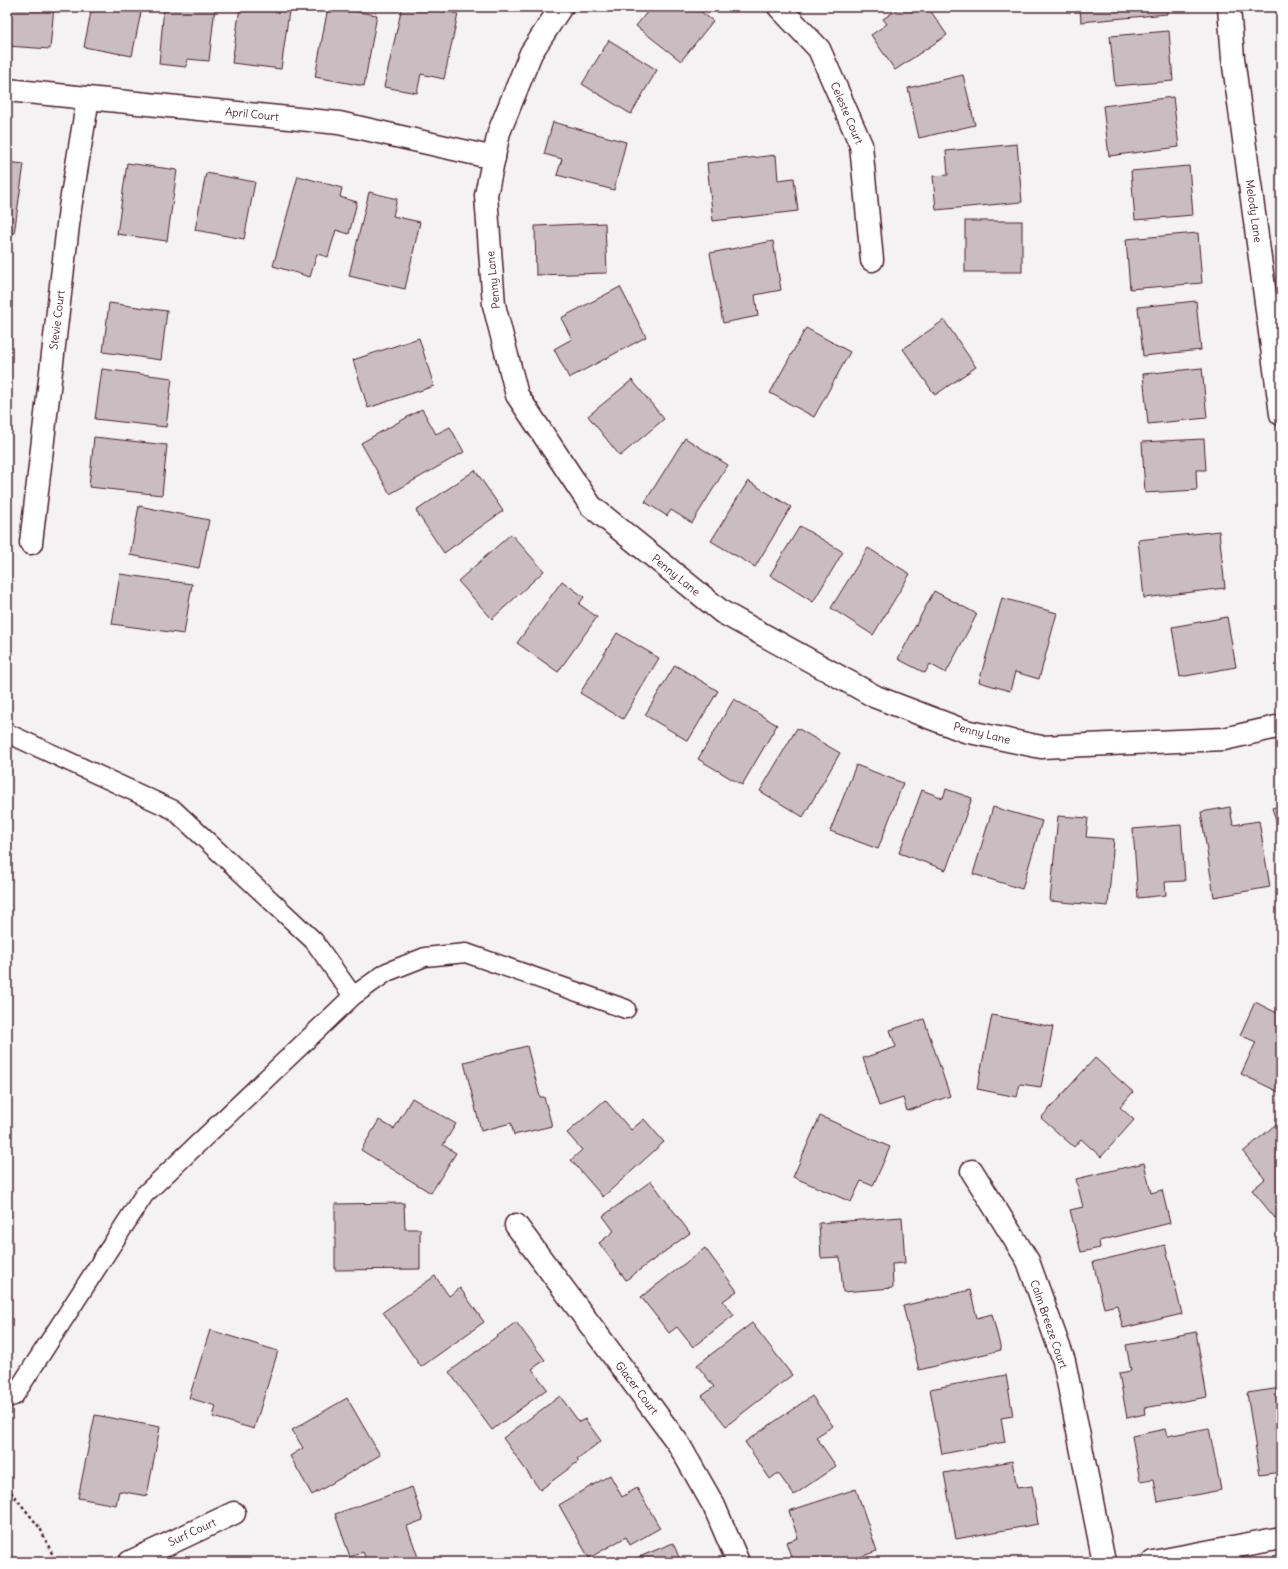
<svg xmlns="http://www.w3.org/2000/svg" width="1288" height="1569" font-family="Delius,sans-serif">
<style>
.building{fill:#cabdc1;stroke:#4a1f2b}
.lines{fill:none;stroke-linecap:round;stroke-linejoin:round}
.lane-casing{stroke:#4a1f2b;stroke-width:21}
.street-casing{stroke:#4a1f2b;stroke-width:25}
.path{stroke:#4a1f2b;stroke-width:2.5;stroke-dasharray:3 3;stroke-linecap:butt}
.lane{stroke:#fff;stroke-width:18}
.street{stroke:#fff;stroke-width:22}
.labels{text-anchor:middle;stroke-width:3;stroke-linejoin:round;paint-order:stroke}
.street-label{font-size:11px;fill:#4a1f2b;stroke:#fff}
</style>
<rect width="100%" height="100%" fill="#f4f2f2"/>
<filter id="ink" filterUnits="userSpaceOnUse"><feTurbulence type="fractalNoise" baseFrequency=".025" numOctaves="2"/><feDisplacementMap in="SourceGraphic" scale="8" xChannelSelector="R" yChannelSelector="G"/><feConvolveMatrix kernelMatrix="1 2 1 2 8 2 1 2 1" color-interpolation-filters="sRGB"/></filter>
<g filter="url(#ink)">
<g class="building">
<polygon points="7,7 54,7 50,49 7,46"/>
<polygon points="92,7 142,7 132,56 84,47"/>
<polygon points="164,7 215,7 209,61 187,59 186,67 159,64"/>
<polygon points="240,7 259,7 289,11 281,69 232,63"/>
<polygon points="328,7 377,15 364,86 315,77"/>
<polygon points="402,7 427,7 458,14 444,79 421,74 417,93 384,87"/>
<polygon points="651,7 695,7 713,21 681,61 636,26"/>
<polygon points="901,7 928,7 947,35 895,70 871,35 887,24 883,19"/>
<polygon points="1080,7 1167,7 1167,14 1081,22"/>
<polygon points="1169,31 1173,81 1115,86 1110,36"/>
<polygon points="609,40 657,70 631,114 582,84"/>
<polygon points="963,75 975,125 919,138 908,88"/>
<polygon points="1173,97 1179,147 1109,156 1103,106"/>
<polygon points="553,122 626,142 614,190 557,175 562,159 544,154"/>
<polygon points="1017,144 1022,202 936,210 933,176 948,175 946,151"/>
<polygon points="776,155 778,180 794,178 798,211 713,221 707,163"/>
<polygon points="7,162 24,164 14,234 7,233"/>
<polygon points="127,163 177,170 167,241 117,234"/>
<polygon points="1189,166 1193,215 1135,220 1131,171"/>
<polygon points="206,173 255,182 244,239 195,230"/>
<polygon points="298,176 342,188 340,197 357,202 349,234 336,230 328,257 317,254 310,277 273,266"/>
<polygon points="369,192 397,199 393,216 420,222 405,289 349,276"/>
<rect x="965" y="221" width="57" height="51"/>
<polygon points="605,223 607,273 536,275 535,226"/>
<polygon points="1198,233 1202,283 1130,289 1126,239"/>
<polygon points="773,241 781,290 755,295 758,316 723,323 710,253"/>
<polygon points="620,287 646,337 569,378 554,349 572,339 561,318"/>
<polygon points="1196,301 1201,350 1143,356 1138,307"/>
<polygon points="109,303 167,311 161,360 103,352"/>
<polygon points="944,320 976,367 935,395 903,349"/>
<polygon points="806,328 850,352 814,417 770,393"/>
<polygon points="419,338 434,386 368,408 353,360"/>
<polygon points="1202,368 1207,418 1148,424 1143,374"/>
<polygon points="102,369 172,378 166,427 95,419"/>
<polygon points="632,380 664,419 620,456 588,416"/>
<polygon points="422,409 436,434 450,427 464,452 390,494 361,443"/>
<polygon points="94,437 167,445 162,495 89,487"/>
<polygon points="685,438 728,465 692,523 671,510 667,516 645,502"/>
<polygon points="1204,439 1206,470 1196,470 1197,490 1145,493 1142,442"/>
<polygon points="475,470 503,511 444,553 416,511"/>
<polygon points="748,481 791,507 755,567 711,541"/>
<polygon points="139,506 209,520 199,568 130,555"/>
<polygon points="800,526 843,552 813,602 770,575"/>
<polygon points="1219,531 1225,588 1144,598 1138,540"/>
<polygon points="511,534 544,571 492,619 458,581"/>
<polygon points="868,548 910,574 873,635 831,608"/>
<polygon points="120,574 192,584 184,634 112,624"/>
<polygon points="562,581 584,597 579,604 597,617 558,672 517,643"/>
<polygon points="934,591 977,614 946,673 930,664 925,673 898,659"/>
<polygon points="1002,598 1057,613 1039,679 1015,672 1010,691 979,682"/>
<polygon points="1227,617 1236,667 1180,677 1172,627"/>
<polygon points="617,633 659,658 623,719 580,693"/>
<polygon points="675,665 718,691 688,741 645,715"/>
<polygon points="734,699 777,725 742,785 698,759"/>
<polygon points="797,728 840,753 803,817 760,791"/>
<polygon points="856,765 903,783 878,849 830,831"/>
<polygon points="946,789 972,798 946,870 899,853 922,790 943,798"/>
<polygon points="1281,805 1281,836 1272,808"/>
<polygon points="993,807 1042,821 1022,889 973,874"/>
<polygon points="1230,807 1233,825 1259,821 1270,887 1214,897 1201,812"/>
<polygon points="1058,816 1088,818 1086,837 1114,839 1108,906 1050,901"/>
<polygon points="1181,825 1185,881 1165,882 1166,895 1138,898 1133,829"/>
<polygon points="1255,1002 1281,1015 1281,1093 1241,1074 1256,1042 1240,1035"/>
<polygon points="992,1015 1053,1027 1041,1087 1020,1084 1017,1097 977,1089"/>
<polygon points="924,1019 950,1096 907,1111 903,1098 879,1106 863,1058 896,1047 890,1030"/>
<polygon points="527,1046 540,1097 544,1097 552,1126 514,1135 511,1123 481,1131 464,1062"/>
<polygon points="1095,1058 1133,1092 1120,1107 1134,1120 1101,1157 1081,1139 1074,1147 1041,1118"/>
<polygon points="412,1098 456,1124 443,1145 456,1153 431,1193 361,1150 379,1120 394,1129"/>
<polygon points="605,1100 631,1130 644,1119 664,1142 603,1197 571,1160 582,1150 567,1133"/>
<polygon points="820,1116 890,1147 873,1186 861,1181 851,1202 793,1177"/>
<polygon points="1281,1120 1281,1213 1275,1218 1252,1190 1265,1179 1243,1152"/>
<polygon points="1144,1163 1151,1193 1162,1190 1170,1223 1099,1241 1100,1248 1081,1252 1070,1210 1083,1207 1076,1179"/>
<polygon points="651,1181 690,1233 626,1280 599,1243 614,1231 603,1216"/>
<polygon points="404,1203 405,1229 420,1229 420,1269 335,1270 335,1204"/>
<polygon points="902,1217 905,1263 892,1264 893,1288 843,1292 840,1257 821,1258 819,1223"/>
<polygon points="1165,1245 1182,1314 1123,1328 1117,1305 1104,1308 1093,1262"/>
<polygon points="705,1248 737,1291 723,1301 734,1315 693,1347 677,1327 669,1333 641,1297"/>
<polygon points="435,1276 449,1296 460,1288 484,1322 421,1367 383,1312"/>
<polygon points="970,1290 977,1318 992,1314 1001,1350 919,1370 903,1306"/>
<polygon points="516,1322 545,1360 532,1369 547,1389 492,1430 449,1372"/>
<polygon points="752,1323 792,1375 726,1426 702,1396 714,1387 697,1365"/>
<polygon points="210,1330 278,1351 254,1429 213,1417 216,1406 189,1398"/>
<polygon points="1196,1332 1207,1397 1144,1408 1145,1414 1127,1418 1119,1373 1131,1371 1126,1345"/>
<polygon points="1006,1375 1013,1416 1001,1418 1005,1442 942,1454 930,1389"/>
<polygon points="1281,1388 1281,1472 1260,1475 1247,1393"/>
<polygon points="560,1396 579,1422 585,1419 601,1441 577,1459 579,1461 540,1490 503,1438"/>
<polygon points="812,1396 833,1426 816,1437 836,1466 794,1495 778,1473 770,1479 745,1442"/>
<polygon points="347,1398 380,1455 312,1495 290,1456 303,1448 292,1430"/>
<polygon points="95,1415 160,1427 147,1496 119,1491 116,1505 78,1498"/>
<polygon points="1209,1428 1221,1490 1158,1502 1154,1479 1140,1481 1132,1436 1165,1429 1167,1436"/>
<polygon points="1012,1461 1017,1488 1032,1486 1038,1524 956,1539 944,1473"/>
<polygon points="610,1475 622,1497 637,1488 660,1528 630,1545 626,1537 589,1558 559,1505"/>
<polygon points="412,1487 423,1520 407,1526 419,1560 414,1562 367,1562 363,1552 350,1557 335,1514"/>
<polygon points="856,1489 877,1551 846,1562 793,1562 786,1542 798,1538 789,1511"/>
<polygon points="673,1543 681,1562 627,1562"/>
</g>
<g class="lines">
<g class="lane-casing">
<g id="lane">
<polyline points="7,733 174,810 314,941 353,996"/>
<polyline points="7,1398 14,1396 144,1195 353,996 387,972 425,957 466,953 626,1009"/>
</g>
</g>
<g class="street-casing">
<g id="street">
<polyline points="561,7 531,53 499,132 486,195 494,305 517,395 591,506 722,612 876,697 965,731 1041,747 1224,739 1281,726"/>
<polyline points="779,7 819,49 861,145 872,260"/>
<polyline points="1229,7 1233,58 1281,414"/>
<polyline points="7,90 339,123 494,158"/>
<polyline points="31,543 70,208 88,98"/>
<polyline points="972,1171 1028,1261 1064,1361 1104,1562"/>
<polyline points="516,1225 678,1443 714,1506 738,1562"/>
<polyline points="130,1562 234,1513"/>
<polyline points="1153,1562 1281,1538"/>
</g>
</g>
<g class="path">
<polyline points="7,1431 9,1421"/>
<polyline points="7,1487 40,1528 56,1562"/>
</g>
<use href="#lane" class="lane"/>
<use href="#street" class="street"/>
</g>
</g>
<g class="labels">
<g class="street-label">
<text transform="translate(847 113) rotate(67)" y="4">Celeste Court</text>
<text transform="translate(252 114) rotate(6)" y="4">April Court</text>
<text transform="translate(1254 211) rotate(82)" y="4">Melody Lane</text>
<text transform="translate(493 280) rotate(-96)" y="4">Penny Lane</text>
<text transform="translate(57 320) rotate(-83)" y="4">Stevie Court</text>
<text transform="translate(676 575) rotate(39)" y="4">Penny Lane</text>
<text transform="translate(982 733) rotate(14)" y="4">Penny Lane</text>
<text transform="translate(1049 1324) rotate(71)" y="4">Calm Breeze Court</text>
<text transform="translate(637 1388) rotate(53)" y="4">Glacer Court</text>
<text transform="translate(192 1532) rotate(-25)" y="4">Surf Court</text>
</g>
</g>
<rect width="1288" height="1569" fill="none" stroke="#fff" stroke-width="24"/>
<rect x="12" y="12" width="1264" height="1545" fill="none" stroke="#4a1f2b" stroke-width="1.5" filter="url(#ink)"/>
</svg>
